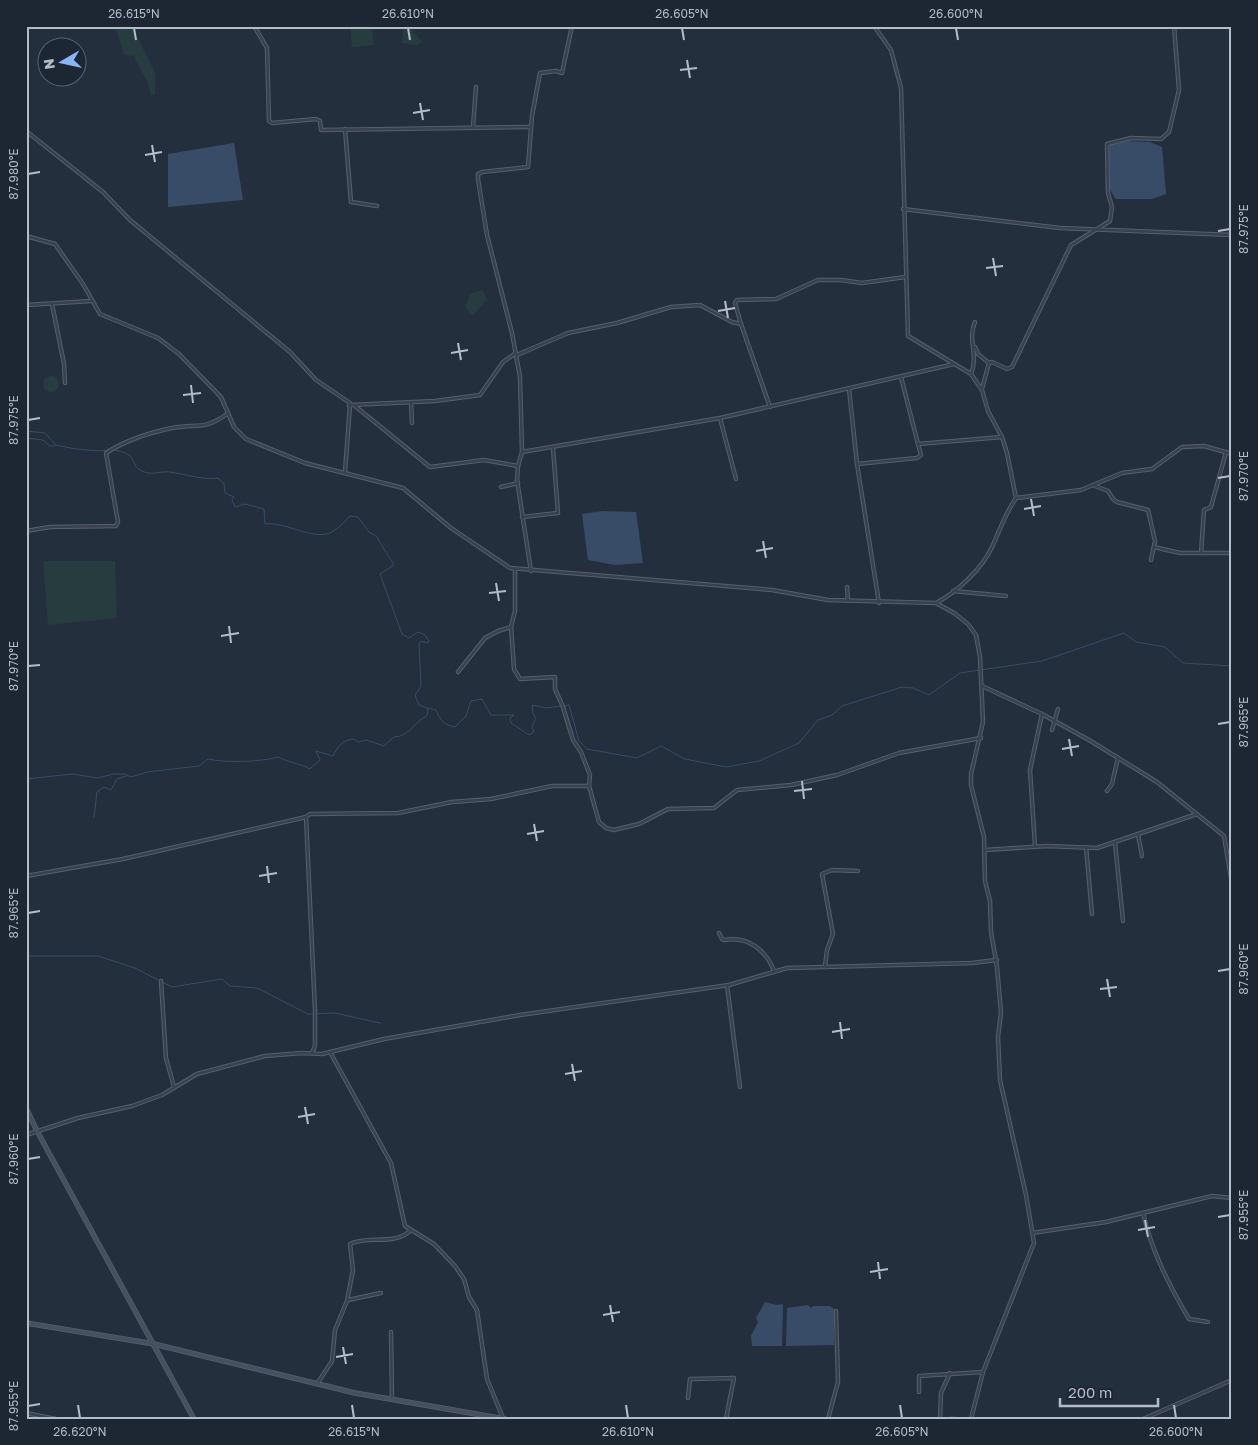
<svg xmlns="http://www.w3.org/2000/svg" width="1258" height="1445" font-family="'Golos Text',sans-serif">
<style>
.green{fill:#263c3f}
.water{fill:#394c67}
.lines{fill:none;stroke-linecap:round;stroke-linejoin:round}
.stream{stroke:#394c67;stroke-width:1}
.street-casing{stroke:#565f6c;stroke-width:4.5}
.secondary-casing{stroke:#565f6c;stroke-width:5.5}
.street{stroke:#38414e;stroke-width:2.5}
.secondary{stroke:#465061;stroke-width:4}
.ticks{fill:none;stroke:#b4bcc9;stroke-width:2}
.neatline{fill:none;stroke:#b4bcc9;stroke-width:2}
.ticks-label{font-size:12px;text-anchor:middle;fill:#b4bcc9}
</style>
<rect width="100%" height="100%" fill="#242f3e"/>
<g class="green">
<path d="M115,26H132L155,73V94L151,96C149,79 140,72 134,56L124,55Z"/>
<polygon points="350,26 372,26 374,45 352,47"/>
<polygon points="403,26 409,26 422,42 417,45 402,43"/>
<polygon points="483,290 487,300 472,316 465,306 471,293"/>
<circle cx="51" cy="384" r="8"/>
<polygon points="43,561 115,561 117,618 48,625"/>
</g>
<g class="water">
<path d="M1123,141L1150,142L1162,147L1166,194L1152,199H1116C1106,189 1105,158 1110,145Z"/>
<polygon points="234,143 243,200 168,207 168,154"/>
<polygon points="603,511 636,512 643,563 615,565 588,560 582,514"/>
<polygon points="765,1302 777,1305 783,1304 782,1346 752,1346 751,1336 758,1322 756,1318"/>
<polygon points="808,1305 811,1308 813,1306 830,1306 834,1309 834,1345 786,1346 787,1308"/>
</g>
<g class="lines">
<g class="stream">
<path d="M26,431L45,433L56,445C73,449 94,452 110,450"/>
<polyline points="26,438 43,440 50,446 55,446"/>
<path d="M114,450C140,454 128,464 142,471C152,476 159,471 169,472C187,474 199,480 218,478L224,484L225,493L234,497L232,500L235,507L245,504L264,509L265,524C287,521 317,544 335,530C341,526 345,521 350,516L358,517L369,532L376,536L394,565L380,574L402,634L409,638L418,632L425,635L429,641L428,643L421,641L419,644L421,686L415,695L419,705L427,708"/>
<path d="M26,779L73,774L97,778L114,774H124L131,777L147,772L199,766L208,759C226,763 262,762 278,757C289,763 300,763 310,769L320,760L316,751L333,756C338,746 342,740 354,739L358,742L366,740L384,746L394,737C409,737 415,721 427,716L428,708L436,710C440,720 444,725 455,727L466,716L471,701L482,699L491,715H514L510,718L511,723L529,735L534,732L532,727L536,718L533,714L532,705L546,708L569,705L579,741L587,749L637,758L661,746L685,759L726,767L759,761L799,743L818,720L832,715L842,706L902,687L913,688L929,695L960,673L1042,661L1124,633L1136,642L1165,647L1183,663L1232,666"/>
<polyline points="94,817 97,792 104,787 111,790 117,779 126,776"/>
<polyline points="26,956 98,956 135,968 172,987 222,979 230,986 257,988 308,1014 335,1013 380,1023"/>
</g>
<g class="street-casing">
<g id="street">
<polyline points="254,26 267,48 269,121 272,123 316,119 320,121 321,130 531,127"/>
<polyline points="874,26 891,50 901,88 908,336 971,374 982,390 988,411 1002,437 1007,453 1016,498"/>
<polyline points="473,127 476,87"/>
<polyline points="345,129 351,202 377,206"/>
<polyline points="26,131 103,192 130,220 290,352 316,380 350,403 349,406"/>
<polyline points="903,209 1060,228 1232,235"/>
<polyline points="26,236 55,244 83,284 100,314 158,338 179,354 221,397 234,427 246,439 305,463 403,488 451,528 510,568 772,590 828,600 936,603 954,613 968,624 976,635 980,657 983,722 971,774 971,785 984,837 985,881 990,901 991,932 997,967 1001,1013 998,1037 1000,1080 1026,1195 1034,1243 983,1372 971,1419"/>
<polyline points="52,304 64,364 65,383"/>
<polyline points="26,305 92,301"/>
<polyline points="741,324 770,407"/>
<polyline points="975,347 978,354 989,363"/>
<polyline points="517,355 568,333 617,323 671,307 700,305 732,322 741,324 735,303 737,300 776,299 818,280 841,280 862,283 905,277"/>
<path d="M971,374C979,356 967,339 975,322"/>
<polyline points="901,377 918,444 1002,437"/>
<polyline points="849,389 857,464"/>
<polyline points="982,389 989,363 992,362 1007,369 1012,367 1071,245 1110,221 1112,207 1108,193 1107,144 1131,138 1161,139 1169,132 1179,90 1174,26"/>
<polyline points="411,402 412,423"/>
<polyline points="355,406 430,467 484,460 518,466"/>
<polyline points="720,418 736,479"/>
<polyline points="522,452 720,418 954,364"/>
<polyline points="345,472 350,405 435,401 480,395 503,362 516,353"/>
<polyline points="1095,486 1108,491 1113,499 1117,502 1148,510 1155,541 1151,560"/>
<polyline points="501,487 518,483"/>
<polyline points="522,517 558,513 553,448"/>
<path d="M26,531L50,527L116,526L118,522L106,453C126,440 148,433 172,428C198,423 203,431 227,414"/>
<polyline points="1154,547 1180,553 1232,553"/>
<polyline points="1201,553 1204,510 1211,507 1226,452"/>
<polyline points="515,569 515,611 511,627 514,669 520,679 555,677 555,689 563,707 573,740 581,752 590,775 589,786 599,822 606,828 614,830 639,824 668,809 714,808 737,790 791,785 837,775 899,753 981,738"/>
<polyline points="531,571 517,480 518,466 522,452 520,377 512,333 487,235 478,179 478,174 482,172 528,167 532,116 540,73 556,71 562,73 572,26"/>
<polyline points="847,587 848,601"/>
<polyline points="953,591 1006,596"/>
<polyline points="879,603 857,464 917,458 921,455 918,444"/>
<path d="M936,603C957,592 982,569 992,547C1000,530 1005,514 1016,498L1081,490L1122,473L1152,469L1182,447L1204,446L1232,454"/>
<polyline points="458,672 485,638 498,631 511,627"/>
<polyline points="982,686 1042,714 1089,740 1157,782 1224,836 1232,883"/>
<polyline points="1052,730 1058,709"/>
<polyline points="1107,791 1112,784 1118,758"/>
<polyline points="1138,834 1142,856"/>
<polyline points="1115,843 1123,921"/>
<polyline points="1035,846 1030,770 1042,714"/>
<polyline points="1086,847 1092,914"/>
<polyline points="985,850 1047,846 1097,848 1197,814"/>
<polyline points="26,876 123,859 306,817"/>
<path d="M719,933L722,939L725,940C748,936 766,950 774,971"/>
<polyline points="825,967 827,950 833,934 822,874 832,870 858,871"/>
<polyline points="161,981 166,1058 174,1087"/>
<polyline points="727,985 740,1087"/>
<polyline points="330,1052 391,1163 405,1226 434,1244 455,1266 464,1279 469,1297 477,1310 487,1379 503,1418"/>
<polyline points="312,1053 315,1046 315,1011 306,817 310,814 398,813 452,802 491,799 552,786 589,786"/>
<polyline points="26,1135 78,1118 132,1106 162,1095 197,1074 265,1056 302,1053 322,1054 384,1039 520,1015 729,985 787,968 972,963 997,960"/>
<path d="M1143,1213C1152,1252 1169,1285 1189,1319L1208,1322"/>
<polyline points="1032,1233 1106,1222 1212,1196 1232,1198"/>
<polyline points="348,1300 381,1293"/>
<polyline points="391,1332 392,1399"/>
<path d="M317,1384L332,1361L335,1330L347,1301L353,1270L350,1244C369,1235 393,1246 410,1231"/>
<polyline points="919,1392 919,1376 983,1372"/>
<polyline points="688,1398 690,1379 734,1378 726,1419"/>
<polyline points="26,1413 56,1419"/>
<polyline points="828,1419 838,1382 836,1311"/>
<polyline points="940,1419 941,1393 950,1373"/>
<polyline points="950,1419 955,1419"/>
<polyline points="1143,1419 1232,1380"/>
</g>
</g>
<g class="secondary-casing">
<g id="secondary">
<polyline points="26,1108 37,1131 194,1419"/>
<polyline points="26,1323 154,1344 355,1393 505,1419"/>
</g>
</g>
<use href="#street" class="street"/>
<use href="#secondary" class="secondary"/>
</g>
<path class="ticks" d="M134,28L136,40M408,28L410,40M682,28L684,40M956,28L958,40M687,60L690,78M680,70L697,68M420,103L423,120M413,113L430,110M152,145L155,162M145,155L162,152M28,174L40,172M1218,231L1230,229M993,258L996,276M986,268L1003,266M725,301L728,318M718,311L735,308M458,343L461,360M451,353L468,350M191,385L193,403M183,395L201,393M28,420L40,418M1218,478L1230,476M1031,499L1034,516M1024,509L1041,506M763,541L766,558M756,551L773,548M496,583L499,601M489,593L506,591M229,626L231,643M221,636L239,633M28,666L40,665M1218,724L1230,722M1069,739L1072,756M1062,749L1079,746M802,781L804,799M794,791L812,789M534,824L537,841M527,834L544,831M267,866L269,883M259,876L277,873M28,913L40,911M1218,971L1230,969M1107,979L1110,997M1100,989L1117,987M840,1022L842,1039M832,1032L850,1029M572,1064L575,1081M565,1074L582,1071M305,1107L308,1124M298,1117L315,1114M28,1159L40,1157M1218,1217L1230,1215M1145,1220L1148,1237M1138,1230L1155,1227M878,1262L880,1279M870,1272L888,1269M610,1305L613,1322M603,1315L620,1312M343,1347L346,1364M336,1357L353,1354M78,1405L80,1418M352,1405L354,1418M626,1405L628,1418M900,1405L902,1418M1174,1405L1176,1418M28,1406L40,1404"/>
<rect width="1258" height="1445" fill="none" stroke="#1d2633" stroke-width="55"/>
<g transform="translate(62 62) rotate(261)"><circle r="24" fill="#1d2633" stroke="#59626f"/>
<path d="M0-4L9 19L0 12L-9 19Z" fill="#8ab4f8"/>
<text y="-8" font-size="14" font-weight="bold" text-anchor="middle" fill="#b4bcc9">N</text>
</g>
<path d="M1060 1398v8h98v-8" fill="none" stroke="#b4bcc9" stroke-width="2.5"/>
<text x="1068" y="1398" font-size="15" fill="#b4bcc9" stroke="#1d2633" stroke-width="4" paint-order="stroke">200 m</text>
<rect x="28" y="28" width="1202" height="1390" class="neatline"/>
<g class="ticks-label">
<text x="134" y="18">26.615°N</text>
<text x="408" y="18">26.610°N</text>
<text x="682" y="18">26.605°N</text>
<text x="956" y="18">26.600°N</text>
<text transform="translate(14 174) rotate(-90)" y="4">87.980°E</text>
<text transform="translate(1244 229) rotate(-90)" y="4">87.975°E</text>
<text transform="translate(14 420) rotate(-90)" y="4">87.975°E</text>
<text transform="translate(1244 476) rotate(-90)" y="4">87.970°E</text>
<text transform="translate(14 666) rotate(-90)" y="4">87.970°E</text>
<text transform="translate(1244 722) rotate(-90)" y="4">87.965°E</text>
<text transform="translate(14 913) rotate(-90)" y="4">87.965°E</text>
<text transform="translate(1244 969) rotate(-90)" y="4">87.960°E</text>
<text transform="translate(14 1159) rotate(-90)" y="4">87.960°E</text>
<text transform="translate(1244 1215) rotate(-90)" y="4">87.955°E</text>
<text transform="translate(14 1406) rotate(-90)" y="4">87.955°E</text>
<text x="80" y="1436">26.620°N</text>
<text x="354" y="1436">26.615°N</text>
<text x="628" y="1436">26.610°N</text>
<text x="902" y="1436">26.605°N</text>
<text x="1176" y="1436">26.600°N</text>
</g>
</svg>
